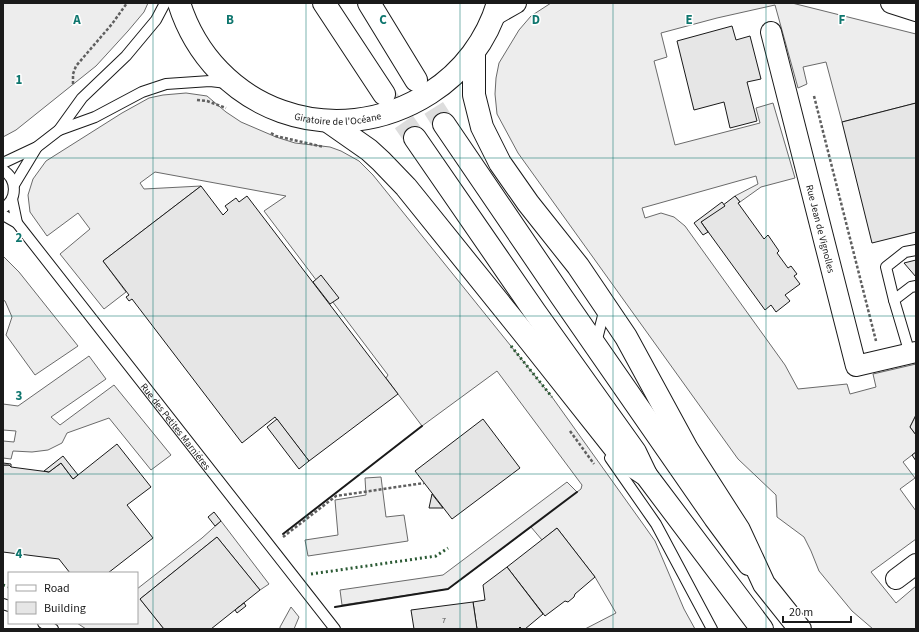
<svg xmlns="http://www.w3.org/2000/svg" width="919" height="632" font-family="'Source Sans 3',sans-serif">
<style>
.built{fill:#ededed;stroke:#6a6a6a}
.building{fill:#e6e6e6;stroke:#1a1a1a}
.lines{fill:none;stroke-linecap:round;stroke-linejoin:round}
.primary-tunnel{stroke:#ddd;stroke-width:22;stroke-dasharray:22 11;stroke-linecap:butt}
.service-casing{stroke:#1a1a1a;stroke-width:12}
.minor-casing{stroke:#1a1a1a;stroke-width:22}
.primary-casing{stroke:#1a1a1a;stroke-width:24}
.trunk-casing{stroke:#1a1a1a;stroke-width:24}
.path{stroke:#5f5f5f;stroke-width:2.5;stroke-dasharray:3 2;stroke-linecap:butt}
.service{stroke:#fff;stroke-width:10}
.minor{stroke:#fff;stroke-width:20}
.primary{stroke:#fff;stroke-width:22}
.trunk{stroke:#fff;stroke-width:22}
.hedge{stroke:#2b5a34;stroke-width:3;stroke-dasharray:2 3;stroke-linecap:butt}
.wall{stroke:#1a1a1a;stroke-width:2}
.grid{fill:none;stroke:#0f766e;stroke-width:1;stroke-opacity:0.55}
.labels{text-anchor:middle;stroke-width:3;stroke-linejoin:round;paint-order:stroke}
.number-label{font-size:8px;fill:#4d4d4d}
.street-label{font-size:10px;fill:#1a1a1a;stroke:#fff}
.grid-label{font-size:13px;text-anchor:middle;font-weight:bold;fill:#0f766e;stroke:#fff;stroke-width:3;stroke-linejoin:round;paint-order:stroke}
</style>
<rect width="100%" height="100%" fill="#fff"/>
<g class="built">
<polygon points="3,3 148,3 144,12 128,31 96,66 16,130 3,137"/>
<polygon points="551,3 792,3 916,34 916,103 842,122 826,62 803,67 807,84 798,88 775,5 717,18 661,33 667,57 654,61 675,145 760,123 756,108 773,103 795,178 761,187 740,202 735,196 758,184 756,176 642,208 645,218 661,213 674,217 685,226 785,365 798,389 847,384 850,394 876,387 873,374 916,364 916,415 910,427 916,435 916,452 903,462 915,478 900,489 916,511 916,539 871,572 896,603 916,586 916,629 873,629 852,611 833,588 819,571 811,551 804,537 777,517 776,495 738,459 518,153 497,114 495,94 496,78 499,63 519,30 531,16"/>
<polygon points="186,93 207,96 226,112 241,122 276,137 295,143 330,147 341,151 359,161 373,175 552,397 643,524 655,541 684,609 695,629 585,629 616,613 595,577 557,528 542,540 531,527 448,589 342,605 340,590 443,575 567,482 577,492 581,489 582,485 497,371 422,426 386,378 388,375 264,211 286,196 155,172 140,183 144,189 201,186 103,261 126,292 104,309 60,254 90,229 78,213 47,236 30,212 28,195 33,179 46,161 122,113 149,98 163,95"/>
<polygon points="3,256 19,272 78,346 35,375 6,335 12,317 5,301 3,300"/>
<polygon points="89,356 106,379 51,417 60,425 114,385 171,455 151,470 109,418 67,433 62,443 48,450 32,452 13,451 11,459 3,458 3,441 14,442 16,431 3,430 3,404 18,406"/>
<polygon points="381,477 386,517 404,515 408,541 308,556 305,540 338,535 335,500 366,495 365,478"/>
<polygon points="221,521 269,584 260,590 217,537 140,599 164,629 86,629 77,623 137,623 137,589 202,538"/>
<polygon points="291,607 299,617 294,629 280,629 280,627"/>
</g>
<g class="building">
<polygon points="732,26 736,40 750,36 761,79 747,82 757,121 730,128 724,102 694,110 677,41"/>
<polygon points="916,103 916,232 872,243 842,122"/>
<polygon points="201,186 223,215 228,210 225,206 236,198 239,202 247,196 398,394 309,461 275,417 242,443 132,299 129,301 126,297 129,295 103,261"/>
<polygon points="735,196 740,202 738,203 764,239 768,235 779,251 777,253 788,268 791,266 797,274 794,276 800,284 785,295 790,301 776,312 771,305 765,310 701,222"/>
<polygon points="722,202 725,206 701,222 708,232 703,235 694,223"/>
<polygon points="916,260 916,277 904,263"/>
<polygon points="321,275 339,298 330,304 313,282"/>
<polygon points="916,415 916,435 910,427"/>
<polygon points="277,419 309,461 299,469 267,427"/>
<polygon points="483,419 520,468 452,519 415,471"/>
<polygon points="117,444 151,487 127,505 153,538 108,573 70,573 59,559 3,552 3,465 9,465 11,467 49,472 61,463 73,479"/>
<polygon points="916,452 916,461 912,455"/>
<polygon points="63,456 78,475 73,479 61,463 49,472 44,471"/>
<polygon points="3,463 11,464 11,467 9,465 3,465"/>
<polygon points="432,494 443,508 429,508"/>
<polygon points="214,512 221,521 215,526 208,517"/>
<polygon points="557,528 595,577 575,594 574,597 568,602 565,601 545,616 507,567"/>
<polygon points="217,537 260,590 211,629 164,629 140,599"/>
<polygon points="507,567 543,614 525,629 522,629 520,627 518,629 477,629 473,602 485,600 483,585"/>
<polygon points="473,602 477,629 414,629 411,610"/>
<polygon points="244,603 246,606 237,613 235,610"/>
</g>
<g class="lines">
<g class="primary-tunnel">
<polyline points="416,80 444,124"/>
<polyline points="385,95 415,138"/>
</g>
<g class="service-casing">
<g id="service">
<polyline points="59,130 95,117 142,92 166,84 210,81 227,83"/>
<polyline points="3,163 37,147 59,130 82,98 126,56 156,20 165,3"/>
<path d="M3,170C17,179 18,199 3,208"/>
<polyline points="14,185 37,147"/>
<polyline points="12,199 17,223"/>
<path id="s1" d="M3,215L17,223L335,629"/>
<polyline points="894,300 886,267 905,252 916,250"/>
<polyline points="596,343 605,308"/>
<polyline points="910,354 894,300 911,287 916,286"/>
<polyline points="610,458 656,524 712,629"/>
<polyline points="3,604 9,606"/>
<polyline points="43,623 53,629"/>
</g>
</g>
<g class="minor-casing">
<g id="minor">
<polyline points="891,3 916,11"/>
<polyline points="495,15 516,3"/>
<path id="s2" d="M771,32L856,366L916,352"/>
<polyline points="896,579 916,564"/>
</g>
</g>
<g class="primary-casing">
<g id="primary">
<path id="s3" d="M179,3C213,111 335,154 430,93C463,72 487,40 498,3"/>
<polyline points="324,3 384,94"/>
<polyline points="369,3 416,80"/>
<polyline points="444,124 561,296 715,518 749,564"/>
<polyline points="415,138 535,312 635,452 646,475"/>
</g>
</g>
<g class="trunk-casing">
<g id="trunk">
<polyline points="474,53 474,95 482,127 500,163 528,203 578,266 626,337 687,449 739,530 764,584 800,629"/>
<polyline points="329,122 369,150 381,161 406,187 530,341 625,461 646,475 762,629"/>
</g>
</g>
<g class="path">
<polyline points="73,84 73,74 76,66 112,24 127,3"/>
<polyline points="814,96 876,341"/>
<polyline points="197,100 207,101 226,108"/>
<polyline points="271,133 276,136 324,147"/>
<polyline points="570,431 594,464"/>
<polyline points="283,537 336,496 424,483"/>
</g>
<use href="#service" class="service"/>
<use href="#minor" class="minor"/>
<use href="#primary" class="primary"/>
<use href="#trunk" class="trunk"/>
<g class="hedge">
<polyline points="511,346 552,397"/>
<polyline points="311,574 436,556 448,548"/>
<polyline points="3,585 9,587"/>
</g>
<g class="wall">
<polyline points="283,534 422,426"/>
<polyline points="335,607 448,589 577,492"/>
</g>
</g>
<path class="grid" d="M153,3V629M306,3V629M460,3V629M613,3V629M766,3V629M3,158H916M3,316H916M3,474H916"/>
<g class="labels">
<g class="number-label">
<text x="444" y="623">7</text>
</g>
<g class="street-label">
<text dy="4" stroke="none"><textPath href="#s3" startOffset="212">Giratoire de l'Océane</textPath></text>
<text dy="4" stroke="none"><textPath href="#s2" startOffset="203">Rue Jean de Vignolles</textPath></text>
<text dy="4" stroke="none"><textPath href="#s1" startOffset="274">Rue des Petites Marniéres</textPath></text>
</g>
</g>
<g class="grid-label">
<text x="77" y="24">A</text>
<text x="230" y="24">B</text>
<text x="383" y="24">C</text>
<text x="536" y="24">D</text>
<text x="689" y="24">E</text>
<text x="842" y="24">F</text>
<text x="19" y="84">1</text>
<text x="19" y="242">2</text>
<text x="19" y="400">3</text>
<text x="19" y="558">4</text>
</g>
<rect width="919" height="632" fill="none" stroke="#1a1a1a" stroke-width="8"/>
<rect x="8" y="572" width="130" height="52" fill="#ffffff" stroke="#a3a3a3"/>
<rect x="16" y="585" width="20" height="6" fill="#ffffff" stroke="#a3a3a3"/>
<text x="44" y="592" font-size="12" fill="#1a1a1a">Road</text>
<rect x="16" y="602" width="20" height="12" fill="#e6e6e6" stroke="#a3a3a3"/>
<text x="44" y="612" font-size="12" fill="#1a1a1a">Building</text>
<path d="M783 616v6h68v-6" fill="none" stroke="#1a1a1a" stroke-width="2"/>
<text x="789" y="616" font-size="12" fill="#1a1a1a" stroke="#ffffff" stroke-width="3" paint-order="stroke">20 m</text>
</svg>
